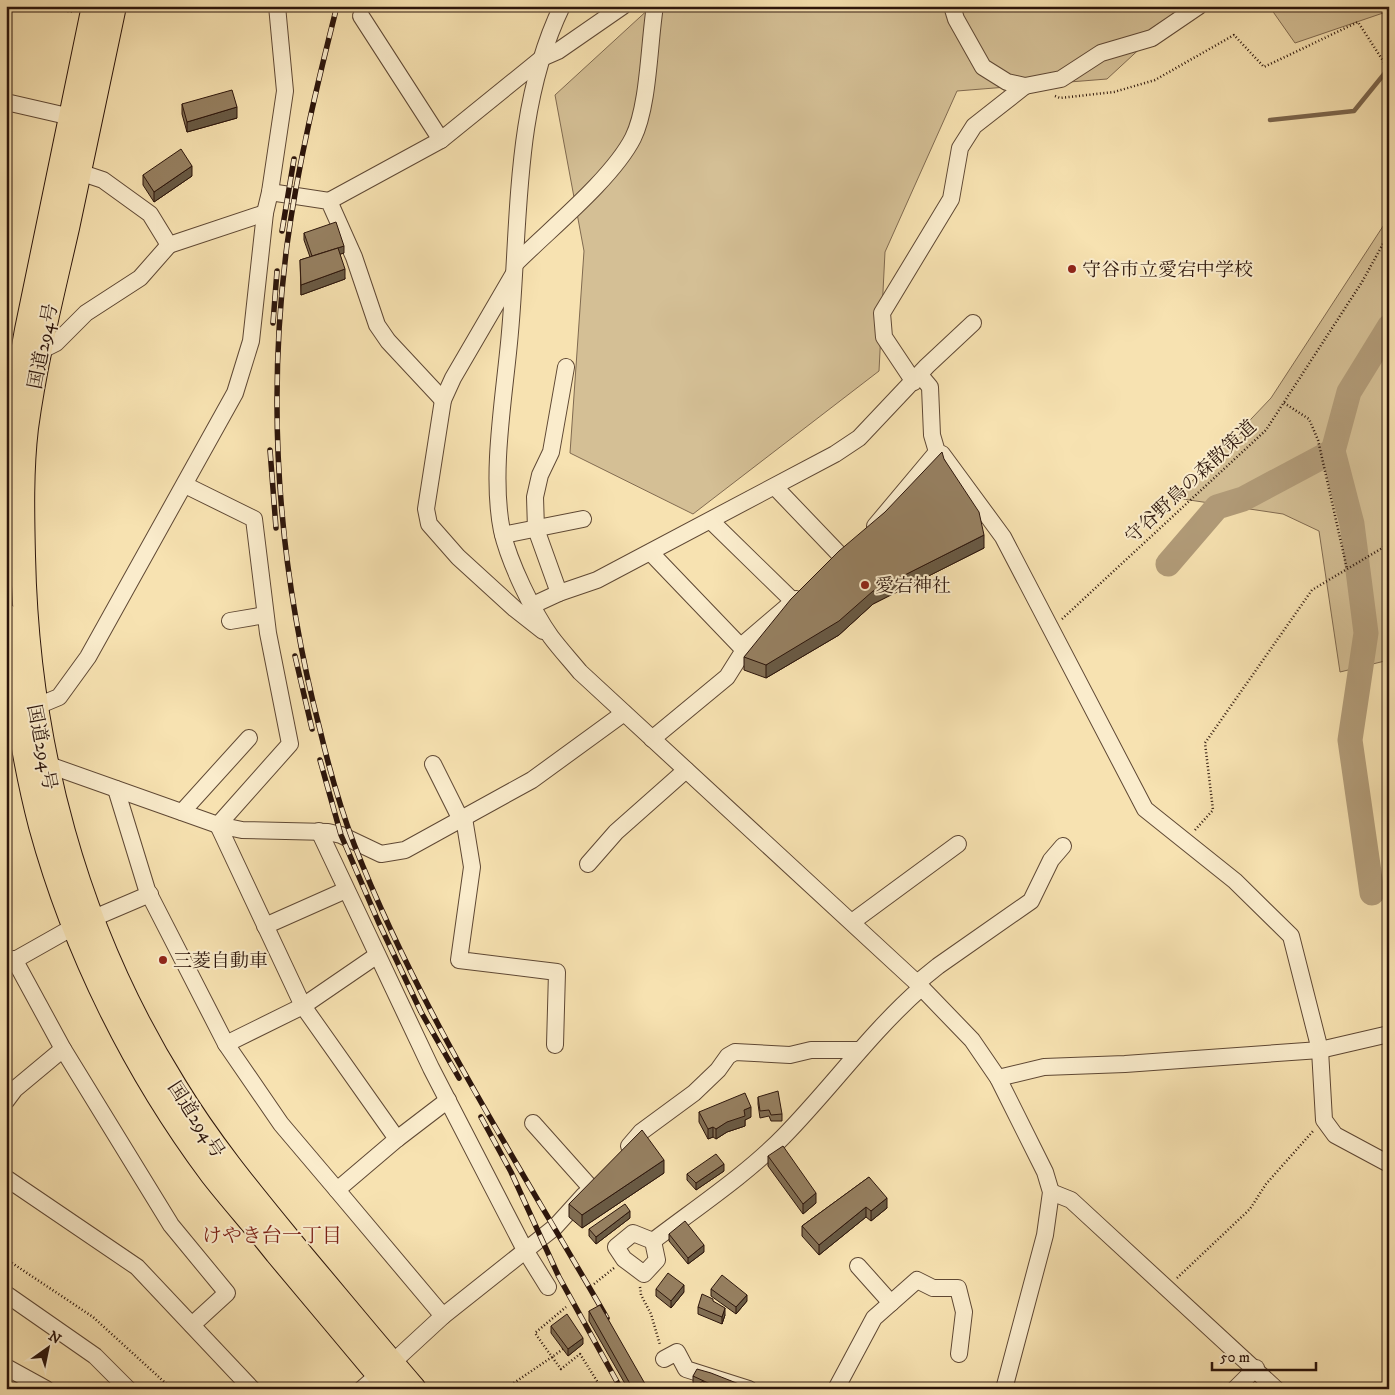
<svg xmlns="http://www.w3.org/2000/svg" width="1395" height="1395" font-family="'IM FELL DW Pica','Noto Serif JP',serif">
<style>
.green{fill:#d4bf95;stroke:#806a50}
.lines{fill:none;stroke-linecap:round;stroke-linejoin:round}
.stream{stroke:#7c664d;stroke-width:4.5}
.river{stroke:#b29c79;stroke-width:25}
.minor-casing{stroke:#5f4834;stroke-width:18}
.highway-casing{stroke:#2c150b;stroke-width:26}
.path{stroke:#2c150b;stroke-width:2.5;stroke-dasharray:1 2.5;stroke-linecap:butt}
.minor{stroke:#faeccc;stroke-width:16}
.highway{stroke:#f7e2b1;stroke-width:24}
.rail-casing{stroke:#2c150b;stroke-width:5.5}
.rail{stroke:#faeccc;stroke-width:4;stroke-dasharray:11;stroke-linecap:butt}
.wall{fill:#816e53;stroke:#2c150b}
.shaded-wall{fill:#695a44;stroke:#2c150b}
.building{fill:#968061;stroke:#2c150b}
.poi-dot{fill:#8f2418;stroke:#faeccc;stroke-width:2}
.labels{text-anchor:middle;stroke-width:4;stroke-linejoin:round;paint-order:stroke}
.poi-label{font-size:19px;fill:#2c150b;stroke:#faeccc;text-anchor:start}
.street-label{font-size:19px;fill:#2c150b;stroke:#faeccc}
.neighbourhood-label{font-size:20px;fill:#7a1f14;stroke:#faeccc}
</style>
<rect width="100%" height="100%" fill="#f7e2b1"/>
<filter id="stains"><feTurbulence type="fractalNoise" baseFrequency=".004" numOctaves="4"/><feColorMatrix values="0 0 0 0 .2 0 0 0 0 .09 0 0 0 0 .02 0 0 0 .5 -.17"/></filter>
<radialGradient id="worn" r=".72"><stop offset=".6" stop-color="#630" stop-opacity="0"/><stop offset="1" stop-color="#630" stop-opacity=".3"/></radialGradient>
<g class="green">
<polygon points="652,6 1186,6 1107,79 957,91 885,252 879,371 693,514 570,453 584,251 555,95"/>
<polygon points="1269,6 1389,6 1389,16 1386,12 1295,43"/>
<polygon points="1389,217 1389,660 1340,672 1319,531 1283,514 1176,498 1271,398"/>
</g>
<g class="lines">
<polyline class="stream" points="1270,120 1354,111 1389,68"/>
<g class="river">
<polyline points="1168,564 1217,507 1243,499 1333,451"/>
<polyline points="1372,893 1350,740 1366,633 1352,524 1333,451 1349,392 1389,327"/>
</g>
<g class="minor-casing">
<g id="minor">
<path d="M562,6C513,107 520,223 510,332C505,393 490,472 502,531C509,562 533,612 551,637C560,649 571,661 580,672L917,983L972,1040L998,1078L1045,1172L1051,1192L1045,1235L1004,1389"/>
<polyline points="952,6 956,19 983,67 1007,82 1025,86 1061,79 1101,53 1152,38 1199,6"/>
<polyline points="361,16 441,140"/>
<polyline points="542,58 558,51 623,6"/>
<polyline points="6,102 80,119"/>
<polyline points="79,172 103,180 150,214 169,245 265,213"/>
<polyline points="270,192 329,201 354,257 377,325 388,341 443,400"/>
<polyline points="329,201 441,140 541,59"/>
<path d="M516,263C550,229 612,179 633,138C649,106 649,42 655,6"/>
<polyline points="513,275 453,378 443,400 426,509 429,524 458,557 515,609 543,631"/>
<polyline points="40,351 56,343 86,313 140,278 169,245"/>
<polyline points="920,375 930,387 932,435 937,452 942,454 1003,537 1145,809 1235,881 1291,936 1320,1050 1324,1120 1335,1135 1389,1164"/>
<polyline points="914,382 884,337 882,313 951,199 960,148 974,126 1025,86"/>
<polyline points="185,485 254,519 268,633 290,744 218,825 303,1006 397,1139 448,1100"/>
<polyline points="775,487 842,557"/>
<polyline points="711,521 793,601"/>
<polyline points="875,526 937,452"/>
<polyline points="503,535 583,519"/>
<polyline points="651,553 744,650 727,677 652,739"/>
<polyline points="559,593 536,529 535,497 540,475 551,452 566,367"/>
<polyline points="533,605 559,593 597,580 835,454 859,438 927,366 973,323"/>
<polyline points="230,621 265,615"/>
<polyline points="741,646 796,599"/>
<polyline points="35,707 59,697 88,657 235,393 251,341 265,213 270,192 285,91 277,6"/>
<polyline points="46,764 218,825 242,830 328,832 341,835 381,854 405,850 532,780 624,713"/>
<polyline points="433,764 461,820"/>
<polyline points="116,789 147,890 226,1044 281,1124 337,1190"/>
<polyline points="182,812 249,738"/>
<polyline points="464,818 472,867 459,960 557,972 555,1045"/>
<polyline points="319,831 431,1068 525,1250 548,1287"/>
<polyline points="588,864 616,832 686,770"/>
<polyline points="852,922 958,844"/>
<polyline points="265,926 346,890"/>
<polyline points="14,959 63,1049 171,1225 227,1293 192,1325"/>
<polyline points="6,965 75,926 150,894"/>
<polyline points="917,983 938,966 1031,901 1051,860 1063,846"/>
<polyline points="226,1044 303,1006 376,956"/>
<polyline points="998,1078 1044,1067 1125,1064 1320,1050 1389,1034"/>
<polyline points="6,1101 15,1089 63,1049"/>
<polyline points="533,1123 591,1188"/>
<polyline points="397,1139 337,1190 443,1316"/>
<polyline points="629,1146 641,1132 694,1093 718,1070 728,1056 735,1052 790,1055 811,1050 859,1050"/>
<polyline points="6,1178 137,1267 252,1389"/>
<polyline points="1051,1192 1071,1200 1276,1389"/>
<path d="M653,1241L657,1260L644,1274L624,1259L616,1247L633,1233L653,1241C696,1208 746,1175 784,1136C831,1088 870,1033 921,988"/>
<polyline points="858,1266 891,1303"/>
<polyline points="6,1294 95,1356 128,1389"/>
<polyline points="664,1359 677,1352 686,1369 749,1389"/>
<polyline points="392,1363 443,1316 555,1227 584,1195"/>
<polyline points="6,1367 46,1389"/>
<polyline points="362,1389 379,1374"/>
<polyline points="836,1389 874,1318 917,1280 933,1288 958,1288 964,1312 959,1354"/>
<polyline points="1235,1389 1256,1368"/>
</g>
</g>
<g class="highway-casing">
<g id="highway">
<path d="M114,6C98,80 83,154 67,228C52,294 35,361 26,428C21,470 22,514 23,556C27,744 75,927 175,1087C212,1148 257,1201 302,1256C339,1300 376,1345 414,1389"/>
<polyline points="6,461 9,429 27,330 94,6"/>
<path d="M6,616C13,687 23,757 41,826C75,950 135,1071 212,1174C233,1201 256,1226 277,1253C315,1298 353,1344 391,1389"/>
</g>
</g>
<g class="path">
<polyline points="40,6 73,12"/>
<polyline points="1055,96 1060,98 1114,92 1155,80 1234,35 1264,67 1358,22 1389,70"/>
<polyline points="1284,403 1309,419 1318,440 1347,569"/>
<polyline points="1062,619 1266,430 1362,282 1389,233"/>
<polyline points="1195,830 1213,810 1205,743 1312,590 1389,544"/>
<polyline points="6,1259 93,1317 172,1389"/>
<polyline points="1177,1278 1250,1209 1266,1184 1314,1130"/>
<polyline points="594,1284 614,1268"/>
<polyline points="640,1287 641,1295 651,1314 660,1345"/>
<polyline points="563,1349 552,1357 561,1369 580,1354 602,1389"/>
<polyline points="505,1389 552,1357 535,1333 566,1307"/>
</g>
<use href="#minor" class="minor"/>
<use href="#highway" class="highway"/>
<g class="rail-casing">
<g id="rail">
<path d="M337,6C317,85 298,164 287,245C266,408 279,572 320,730C329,768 340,807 354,844C419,1011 518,1163 607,1318"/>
<polyline points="282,231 294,159"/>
<polyline points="273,323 277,271"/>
<polyline points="270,450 276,528"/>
<polyline points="295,656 312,729"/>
<polyline points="320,760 341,835 378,921 421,1012 459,1078"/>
<polyline points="481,1117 511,1172 559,1277 621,1389"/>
</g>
</g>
<use href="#rail" class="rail"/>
</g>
<g class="wall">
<polygon points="182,104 237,118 187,132 182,114"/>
<polygon points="143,175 192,176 154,202 143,185"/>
<polygon points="304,233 344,253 340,254 345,279 301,295 300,260 310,257 304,240"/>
<polygon points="944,459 984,548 873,604 839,635 766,678 744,670 744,657 885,512"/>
<polygon points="758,1097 782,1114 782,1121 771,1121 769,1116 760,1118 758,1104"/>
<polygon points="699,1112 751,1117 745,1120 745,1126 727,1132 716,1139 713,1137 708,1139 699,1122"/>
<polygon points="768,1156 816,1203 803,1214 768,1166"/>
<polygon points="724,1171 696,1190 687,1180 687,1174"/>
<polygon points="664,1173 582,1228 569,1217 569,1204"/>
<polygon points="869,1177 887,1208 871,1221 866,1217 819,1255 802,1236 802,1226"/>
<polygon points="630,1218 596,1244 589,1236 589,1229"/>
<polygon points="669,1234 704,1252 688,1264 669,1241"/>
<polygon points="656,1289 684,1292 671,1308 656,1296"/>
<polygon points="711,1289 747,1301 736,1314 711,1296"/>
<polygon points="713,1301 725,1315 722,1324 698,1314 698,1307"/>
<polygon points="589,1311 648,1389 628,1389 589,1321"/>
<polygon points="551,1326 583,1344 568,1356 551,1333"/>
<polygon points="693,1376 739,1389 691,1389 697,1385 693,1383"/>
</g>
<g class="shaded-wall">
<polygon points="237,107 237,118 187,132 187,122"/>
<polygon points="192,166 192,176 154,202 154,192"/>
<polygon points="344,246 344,253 312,263 312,256"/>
<polygon points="345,269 345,279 301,295 301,285"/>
<polygon points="984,535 984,548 873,604 839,635 766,678 766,665 873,591"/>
<polygon points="751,1107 751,1117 745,1120 745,1126 727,1132 716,1139 716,1129 744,1110"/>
<polygon points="713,1127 713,1137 708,1139 708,1129"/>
<polygon points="664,1160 664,1173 582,1228 582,1215"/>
<polygon points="724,1164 724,1171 696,1190 696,1183"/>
<polygon points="816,1193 816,1203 803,1214 803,1204"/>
<polygon points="887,1198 887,1208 871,1221 871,1211"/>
<polygon points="866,1207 866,1217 819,1255 819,1245"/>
<polygon points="630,1211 630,1218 596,1244 596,1237"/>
<polygon points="704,1245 704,1252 688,1264 688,1258"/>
<polygon points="684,1285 684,1292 671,1308 671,1301"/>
<polygon points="747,1295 747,1301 736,1314 736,1307"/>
<polygon points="725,1308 725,1315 722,1324 722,1317"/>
<polygon points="583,1338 583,1344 568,1356 568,1349"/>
</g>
<g class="building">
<polygon points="232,90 237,107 187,122 182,104"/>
<polygon points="181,149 192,166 154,192 143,175"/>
<polygon points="336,222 344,246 312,256 304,233"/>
<polygon points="338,248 345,269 301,285 300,260"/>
<polygon points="942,452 944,459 979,512 984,535 873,591 839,621 766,665 744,657 791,599 839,551 885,512"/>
<polygon points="778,1091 782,1114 771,1115 769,1110 760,1111 758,1097"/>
<polygon points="745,1093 751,1107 744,1110 745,1116 727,1122 716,1129 713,1127 708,1129 699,1112"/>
<polygon points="642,1130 664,1160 582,1215 569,1204"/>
<polygon points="783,1146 816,1193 803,1204 768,1156"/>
<polygon points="716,1154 724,1164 696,1183 687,1174"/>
<polygon points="869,1177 887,1198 871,1211 866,1207 819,1245 802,1226"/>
<polygon points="625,1204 630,1211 596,1237 589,1229"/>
<polygon points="685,1221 704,1245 688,1258 669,1234"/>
<polygon points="668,1273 684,1285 671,1301 656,1289"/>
<polygon points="722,1275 747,1295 736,1307 711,1289"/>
<polygon points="702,1294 713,1299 713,1301 725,1308 722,1317 698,1307"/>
<polygon points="600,1305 648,1389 633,1389 589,1311"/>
<polygon points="567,1314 583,1338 568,1349 551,1326"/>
<polygon points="697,1369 711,1373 739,1384 737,1389 721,1389 693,1376"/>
<polygon points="703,1381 708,1389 691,1389"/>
</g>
<g class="poi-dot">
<circle cx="1072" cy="269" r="5"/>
<circle cx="865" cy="585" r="5"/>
<circle cx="163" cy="960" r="5"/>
</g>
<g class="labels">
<g class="poi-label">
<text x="1082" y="276">守谷市立愛宕中学校</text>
<text x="875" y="592">愛宕神社</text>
<text x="173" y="967">三菱自動車</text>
</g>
<g class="street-label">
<text transform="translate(42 346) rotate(-79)" y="7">国道294号</text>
<text transform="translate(1190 481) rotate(-43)" y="7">守谷野鳥の森散策道</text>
<text transform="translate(43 747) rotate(79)" y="7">国道294号</text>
<text transform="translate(197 1119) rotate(57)" y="7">国道294号</text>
</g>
<g class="neighbourhood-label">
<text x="272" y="1242">けやき台一丁目</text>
</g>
</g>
<rect width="1395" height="1395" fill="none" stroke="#f7e2b1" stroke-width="25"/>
<rect x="8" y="8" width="1380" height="1380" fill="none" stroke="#2c150b" stroke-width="2.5"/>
<rect x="12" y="12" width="1370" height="1370" fill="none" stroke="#2c150b"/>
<g transform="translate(48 1348) rotate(33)" stroke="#faeccc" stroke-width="4" paint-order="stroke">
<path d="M0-4L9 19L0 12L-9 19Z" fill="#2c150b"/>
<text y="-8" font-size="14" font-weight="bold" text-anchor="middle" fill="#2c150b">N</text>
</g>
<path d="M1212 1362v8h104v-8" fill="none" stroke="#2c150b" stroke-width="2.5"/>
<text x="1220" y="1362" font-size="15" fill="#2c150b" stroke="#faeccc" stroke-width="4" paint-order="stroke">50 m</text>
<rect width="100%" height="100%" filter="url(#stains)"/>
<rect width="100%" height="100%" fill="url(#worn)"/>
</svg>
